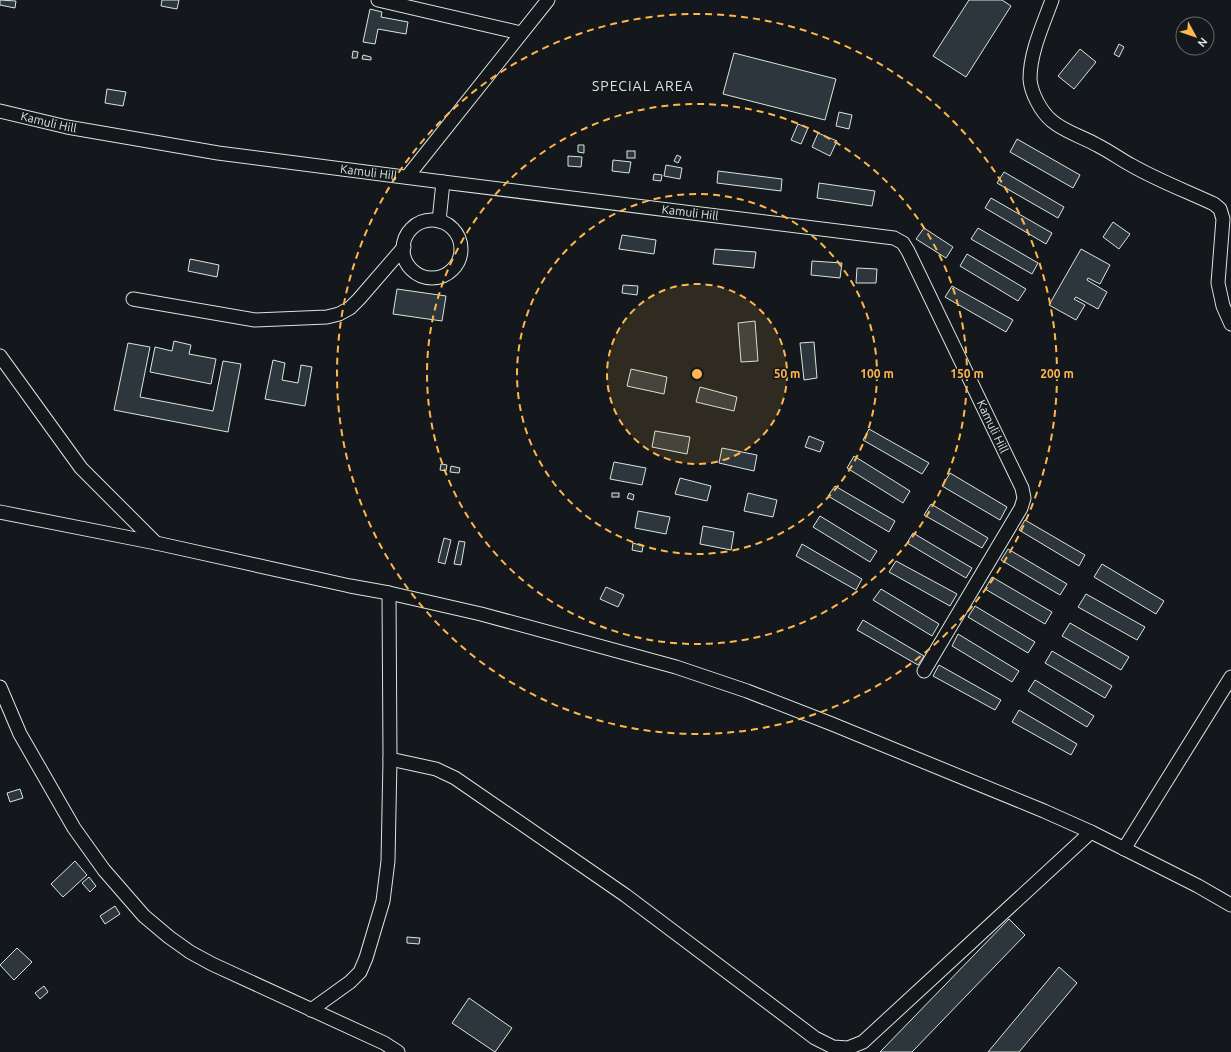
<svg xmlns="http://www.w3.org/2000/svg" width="1231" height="1052" font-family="Ubuntu,sans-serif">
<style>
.building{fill:#2c363c;stroke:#d8e6dc}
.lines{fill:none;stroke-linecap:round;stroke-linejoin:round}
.minor-casing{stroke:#d8e6dc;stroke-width:15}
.minor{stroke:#14181c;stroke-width:13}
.ring{fill:none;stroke:#ffb74d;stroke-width:2;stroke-dasharray:7 5}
.labels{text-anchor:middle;stroke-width:3;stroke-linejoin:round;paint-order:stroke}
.street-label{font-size:12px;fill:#d8e6dc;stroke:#14181c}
.quarter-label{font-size:14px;letter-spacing:1px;fill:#d8e6dc;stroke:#14181c}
.centre{fill:#ffb74d;stroke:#14181c;stroke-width:2}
.ring-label{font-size:12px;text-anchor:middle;font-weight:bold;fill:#ffb74d;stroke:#14181c;stroke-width:3;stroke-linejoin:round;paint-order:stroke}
</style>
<rect width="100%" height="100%" fill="#14181c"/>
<g class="building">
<polygon points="0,0 16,1 15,8 0,5"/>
<polygon points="162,0 179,0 177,9 161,6"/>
<polygon points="969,0 1002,0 1011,6 966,77 933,56"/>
<polygon points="370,9 382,12 381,17 408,22 406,34 378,29 375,44 363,42"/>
<polygon points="1119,44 1124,47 1119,57 1114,54"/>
<polygon points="1080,49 1096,62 1074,89 1058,76"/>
<polygon points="353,51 358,52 357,58 352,58"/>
<polygon points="734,53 836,79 825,120 723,94"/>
<polygon points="363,55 371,57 371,60 362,59"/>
<polygon points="107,89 126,92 123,106 105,103"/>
<polygon points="839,112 852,115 849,129 836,126"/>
<polygon points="798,124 808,128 801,144 791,140"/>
<polygon points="818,133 837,141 830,156 812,147"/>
<polygon points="1017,139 1080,175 1073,188 1010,152"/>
<polygon points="578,145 584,145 584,153 578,152"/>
<rect x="627" y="151" width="8" height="7"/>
<polygon points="677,155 681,157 678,163 674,161"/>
<polygon points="568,156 582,157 581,167 568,166"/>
<polygon points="613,160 631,162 629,173 612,171"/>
<polygon points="666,165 682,168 680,179 664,176"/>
<polygon points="718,171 782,179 781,191 717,183"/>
<polygon points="1004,172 1064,207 1058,218 997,183"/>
<polygon points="654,174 662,175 661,181 653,180"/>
<polygon points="819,183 875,191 872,206 817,198"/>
<polygon points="991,198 1052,233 1046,244 985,208"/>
<polygon points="1113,222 1130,234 1119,249 1103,237"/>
<polygon points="924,228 953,247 946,258 916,239"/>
<polygon points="978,228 1038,263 1032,274 971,239"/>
<polygon points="622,235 656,240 654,254 619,249"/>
<polygon points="715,249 756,252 754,268 713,264"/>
<polygon points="1081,249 1110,265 1100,284 1088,278 1087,280 1107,292 1098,309 1076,297 1074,299 1085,305 1076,320 1049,305"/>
<polygon points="967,254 1026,289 1018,301 960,266"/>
<polygon points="190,259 219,265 217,277 188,271"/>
<polygon points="812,261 842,263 840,278 811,275"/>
<polygon points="857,268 877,269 876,283 856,283"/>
<polygon points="623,285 638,286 637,295 622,293"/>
<polygon points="952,286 1013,320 1006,332 945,297"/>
<polygon points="397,289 446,296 442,321 393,314"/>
<polygon points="755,321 758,361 741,362 738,323"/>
<polygon points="174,341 191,345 189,354 216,359 211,384 150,372 155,347 172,351"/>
<polygon points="814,342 817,378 804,380 800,343"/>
<polygon points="128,343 150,347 140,397 213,411 223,361 241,364 228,432 114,410"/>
<polygon points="273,360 285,363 282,380 298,383 301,365 312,367 305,406 265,399"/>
<polygon points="631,369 667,377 664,394 627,386"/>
<polygon points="700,387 737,397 734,411 696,402"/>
<polygon points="869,429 929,463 922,474 863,440"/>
<polygon points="655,431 690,437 687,454 652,447"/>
<polygon points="809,436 824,442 820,452 805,447"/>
<polygon points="722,448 757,455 754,471 719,463"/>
<polygon points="854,456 910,491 903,503 847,468"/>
<polygon points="614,462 646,468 642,485 610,479"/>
<polygon points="441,464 447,465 446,471 440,470"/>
<polygon points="451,466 460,468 459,473 450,472"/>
<polygon points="950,473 1007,507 1000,520 942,486"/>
<polygon points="680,478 711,486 707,501 675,494"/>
<polygon points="835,486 895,521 889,532 828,496"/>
<rect x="612" y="493" width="7" height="4"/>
<polygon points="629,493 634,495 633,500 627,498"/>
<polygon points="748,493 777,500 773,517 744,511"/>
<polygon points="931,504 988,538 982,548 924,515"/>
<polygon points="638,511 670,517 666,534 635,528"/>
<polygon points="820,516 877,551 870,562 813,527"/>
<polygon points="1025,520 1085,555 1079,566 1019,530"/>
<polygon points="703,526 734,532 731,550 700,544"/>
<polygon points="913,533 972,568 966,578 907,543"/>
<polygon points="444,538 451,540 445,564 438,562"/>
<polygon points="459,541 465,542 461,565 454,564"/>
<polygon points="633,543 643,546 642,552 632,550"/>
<polygon points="802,544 862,579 856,590 796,556"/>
<polygon points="1008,549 1067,584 1060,595 1001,560"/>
<polygon points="896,561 957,594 950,606 889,572"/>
<polygon points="1102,564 1164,601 1156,614 1094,577"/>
<polygon points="992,577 1052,612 1045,624 985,589"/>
<polygon points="606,587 624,595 618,607 600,599"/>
<polygon points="881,589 939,624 932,636 873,600"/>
<polygon points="1086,594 1145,627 1137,640 1078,607"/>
<polygon points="975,606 1035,642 1028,653 968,617"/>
<polygon points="863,620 924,656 918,665 857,630"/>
<polygon points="1070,623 1129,657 1121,670 1062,636"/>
<polygon points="958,634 1019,671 1012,682 952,646"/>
<polygon points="1052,651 1112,686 1105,698 1045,663"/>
<polygon points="939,665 1001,700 995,710 933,676"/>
<polygon points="1035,680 1094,716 1087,727 1028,691"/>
<polygon points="1019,710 1077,744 1071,755 1012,722"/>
<polygon points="20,789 23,798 10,802 7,793"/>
<polygon points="75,861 87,875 63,897 51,884"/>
<polygon points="89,877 96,886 90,892 82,883"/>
<polygon points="115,906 120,914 105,924 100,916"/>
<polygon points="1009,919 1025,935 912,1052 880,1052"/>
<polygon points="407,937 420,938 419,944 407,943"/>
<polygon points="17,948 32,962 14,980 0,965"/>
<polygon points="1059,967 1077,983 1019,1052 988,1052"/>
<polygon points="44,986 48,992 40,999 35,993"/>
<polygon points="469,998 512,1028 495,1052 452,1023"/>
</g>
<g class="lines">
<g class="minor-casing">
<g id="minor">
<polyline points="378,0 521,33"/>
<path d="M1052,0C1043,25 1030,52 1030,79C1031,93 1041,112 1052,121C1065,132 1083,137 1097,145C1109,151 1120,159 1131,165C1157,180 1186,191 1214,204L1220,209L1223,219L1218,283L1223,306L1231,324"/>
<path id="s1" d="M0,111L67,127L218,153L443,182L894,238L903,243L908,251L1022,488L1024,498L1021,508L924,671"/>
<polyline points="407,177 548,0"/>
<circle cx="432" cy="249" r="29"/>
<polyline points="439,221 443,182"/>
<polyline points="133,299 255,320 327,317 339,314 350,308 359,299 404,247"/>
<polyline points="0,356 81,468 156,543"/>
<polyline points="0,512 156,543 350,586 389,593 481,614 676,667 747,691 832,724 1044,811 1091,832 1198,886 1231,905"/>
<polyline points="0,687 20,734 74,828 104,870 144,916 169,937 190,952 212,964 384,1043 398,1052"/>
<polyline points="390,759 436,769 455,778 625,895 815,1038 833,1047 848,1048 863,1042 1091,832"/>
<polyline points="1124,849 1231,677"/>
<polyline points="311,1010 350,982 360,972 366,958 383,901 388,861 390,759 389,593"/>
</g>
</g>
<use href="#minor" class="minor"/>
</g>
<circle cx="697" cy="374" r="90" fill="#ffb74d" fill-opacity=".12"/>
<g class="ring">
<circle cx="697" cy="374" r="90"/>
<circle cx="697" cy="374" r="180"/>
<circle cx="697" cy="374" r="270"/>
<circle cx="697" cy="374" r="360"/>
</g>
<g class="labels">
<g class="street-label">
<text dy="4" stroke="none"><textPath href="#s1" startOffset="50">Kamuli Hill</textPath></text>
<text dy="4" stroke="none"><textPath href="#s1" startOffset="374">Kamuli Hill</textPath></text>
<text dy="4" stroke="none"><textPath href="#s1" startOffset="698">Kamuli Hill</textPath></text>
<text dy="4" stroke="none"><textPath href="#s1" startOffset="1118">Kamuli Hill</textPath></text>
</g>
<g class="quarter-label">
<text x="643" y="91">SPECIAL AREA</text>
</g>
</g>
<circle cx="697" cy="374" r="6" class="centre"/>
<g class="ring-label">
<text x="787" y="378">50 m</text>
<text x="877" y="378">100 m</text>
<text x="967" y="378">150 m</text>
<text x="1057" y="378">200 m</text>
</g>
<g transform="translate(1195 36) rotate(130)"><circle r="19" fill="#14181c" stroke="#626a69"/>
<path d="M0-3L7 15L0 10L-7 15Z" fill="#ffb74d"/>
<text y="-6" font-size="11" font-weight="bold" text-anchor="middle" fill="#d8e6dc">N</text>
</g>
</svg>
